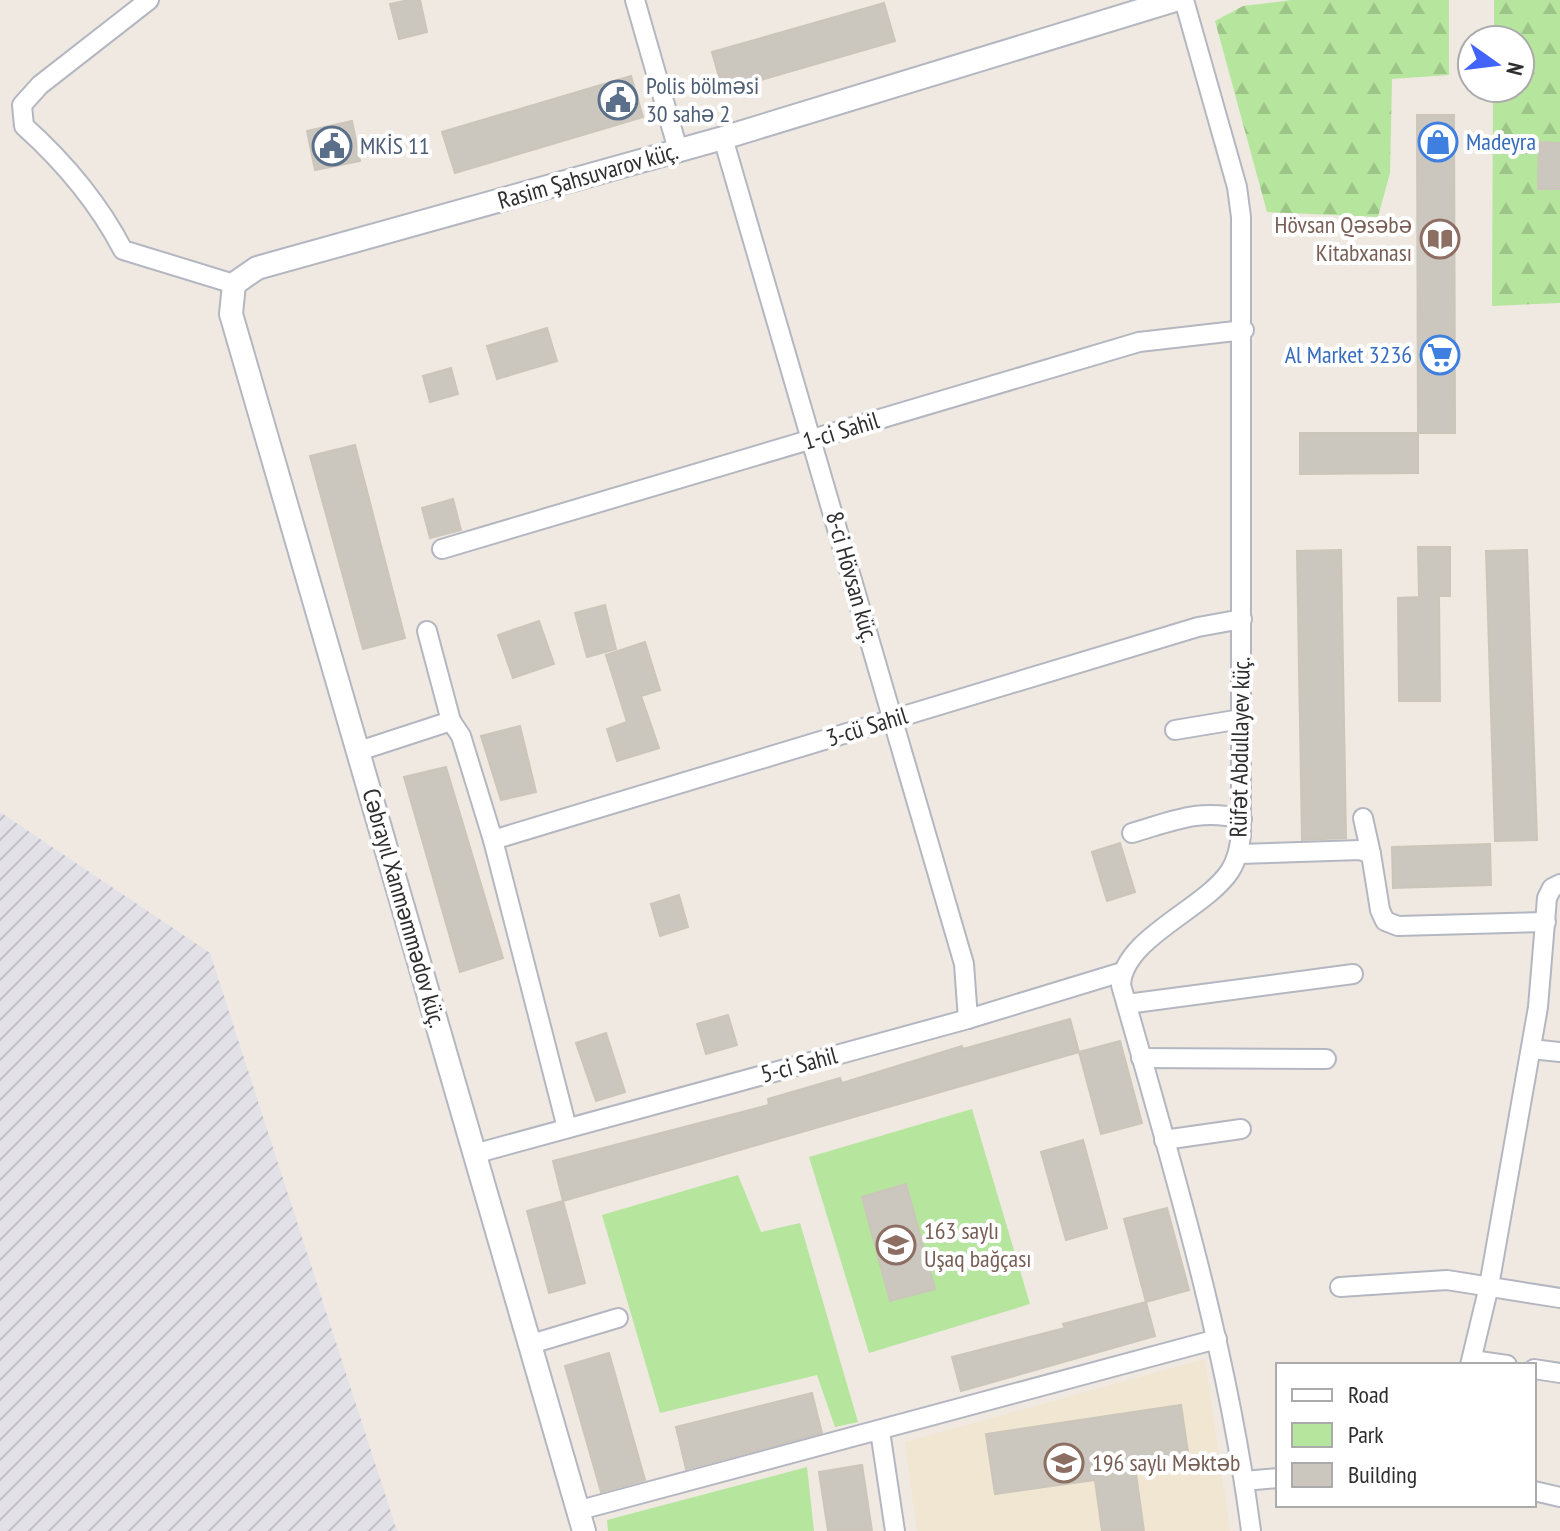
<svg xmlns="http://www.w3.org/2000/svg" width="1560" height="1531" font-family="'PT Sans Narrow',sans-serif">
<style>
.industrial{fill:url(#industrial-furrows)}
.education{fill:#f0e6d1}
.forest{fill:url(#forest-firs)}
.park{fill:#b6e59e}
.building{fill:#cbc7bf;stroke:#cbc5ba;stroke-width:2}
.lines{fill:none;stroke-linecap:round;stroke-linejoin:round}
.minor-casing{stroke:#b4b7c1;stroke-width:22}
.tertiary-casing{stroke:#b4b7c1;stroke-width:26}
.minor{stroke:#fff;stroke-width:18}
.tertiary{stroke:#fff;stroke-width:22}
.labels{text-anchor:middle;stroke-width:8;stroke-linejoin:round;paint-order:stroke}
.service-label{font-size:24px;fill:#4e5e75;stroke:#fff;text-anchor:start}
.shop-label{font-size:24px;fill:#366cbe;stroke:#fff;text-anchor:start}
.street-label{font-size:24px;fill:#2e2e2e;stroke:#fff}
.education-label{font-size:24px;fill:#785e54;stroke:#fff;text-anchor:start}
</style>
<defs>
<pattern id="industrial-furrows" width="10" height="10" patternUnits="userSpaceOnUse" patternTransform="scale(2)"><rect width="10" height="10" fill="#e3e1e8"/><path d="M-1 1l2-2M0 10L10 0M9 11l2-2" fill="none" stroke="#c3c1c7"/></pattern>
<pattern id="forest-firs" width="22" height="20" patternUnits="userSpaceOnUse" patternTransform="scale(2)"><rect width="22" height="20" fill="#b6e59e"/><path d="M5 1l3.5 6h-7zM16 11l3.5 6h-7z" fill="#9dc588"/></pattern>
</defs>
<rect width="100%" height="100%" fill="#efe9e1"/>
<polygon class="industrial" points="0,812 210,953 397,1531 0,1531"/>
<polygon class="education" points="1205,1359 1230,1531 917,1531 905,1442"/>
<g class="forest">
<polygon points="1292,0 1449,0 1449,75 1392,79 1390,173 1378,217 1267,212 1215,21 1243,6"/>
<polygon points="1494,0 1560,0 1560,143 1539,142 1560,189 1560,303 1492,306 1493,88 1520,88 1520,40 1494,40"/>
</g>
<g class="park">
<polygon points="972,1109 1030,1304 869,1353 809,1157"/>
<polygon points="738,1175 761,1232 800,1223 858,1422 835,1427 817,1375 660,1413 602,1215"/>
<polygon points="807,1467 814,1531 608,1531 607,1520"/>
</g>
<g class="building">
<polygon points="409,0 420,0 427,32 399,39 390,4"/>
<polygon points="884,3 895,41 723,91 712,52"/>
<polygon points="631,76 643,117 455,173 442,132"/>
<polygon points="1417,115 1454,115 1455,433 1418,433"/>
<polygon points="352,121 360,161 315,170 307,131"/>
<polygon points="1539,142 1560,143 1560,189 1538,189"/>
<polygon points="547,328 557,361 497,379 487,346"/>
<polygon points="451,368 458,394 430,402 423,376"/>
<polygon points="1300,433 1418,433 1418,473 1300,474"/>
<polygon points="355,445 405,638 363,649 310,456"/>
<polygon points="453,499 461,530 430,538 422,508"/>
<polygon points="1418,547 1450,547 1450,596 1439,596 1440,701 1399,701 1398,598 1419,597"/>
<polygon points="1341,550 1346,838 1302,840 1297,551"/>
<polygon points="1527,550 1537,840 1495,841 1486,551"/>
<polygon points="605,605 616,649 587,657 575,613"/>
<polygon points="539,621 554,664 513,678 498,635"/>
<polygon points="645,642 660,690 641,696 659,748 617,761 607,729 627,722 606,655"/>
<polygon points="520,726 536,792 501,800 481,736"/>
<polygon points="446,767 503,958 460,972 404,777"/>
<polygon points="1120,843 1135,892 1107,901 1092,852"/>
<polygon points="1490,844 1491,885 1393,888 1392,847"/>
<polygon points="679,895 688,927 660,936 651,904"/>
<polygon points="728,1015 737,1045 706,1054 697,1024"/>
<polygon points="1070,1019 1079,1052 563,1201 553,1161 769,1105 768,1099 840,1078 842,1083 962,1046 963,1049"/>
<polygon points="606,1033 625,1092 596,1101 576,1043"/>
<polygon points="1120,1041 1142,1123 1101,1134 1079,1052"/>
<polygon points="1083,1140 1107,1228 1066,1240 1041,1152"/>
<polygon points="906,1184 935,1289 890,1301 862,1197"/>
<polygon points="563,1201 585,1283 549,1293 527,1211"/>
<polygon points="1167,1208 1189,1290 1146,1302 1124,1219"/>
<polygon points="1146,1302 1155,1336 961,1391 952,1357 1065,1328 1063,1324"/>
<polygon points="609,1353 645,1480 601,1492 565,1366"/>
<polygon points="812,1393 822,1433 686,1469 676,1427"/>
<polygon points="1181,1405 1188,1452 1134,1460 1144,1531 1102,1531 1095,1480 995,1494 986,1434"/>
<polygon points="862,1465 872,1531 828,1531 819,1472"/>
</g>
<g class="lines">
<g class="minor-casing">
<g id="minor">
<path d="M149,0L40,85L22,105L24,126C64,162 98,202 123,250L234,284"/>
<polyline points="635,0 678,150"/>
<path d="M1184,0L1237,187L1241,217V836C1239,848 1237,860 1230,871C1205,909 1123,938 1121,985C1172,1165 1227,1345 1251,1531"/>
<polyline points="723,138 964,964 968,1019"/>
<polyline points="442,549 1139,342 1244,330"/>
<polyline points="427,631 451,721"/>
<polyline points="1175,730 1241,719"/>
<polyline points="359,751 451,721 461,736 493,840 567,1128"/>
<polyline points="1363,818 1371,854"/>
<path d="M1132,833C1173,821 1200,808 1242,819"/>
<polyline points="493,840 1198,627 1242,619"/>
<polyline points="1238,854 1360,850 1371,854 1380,910 1385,921 1398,926 1546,922"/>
<polyline points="1127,1004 1353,974"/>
<polyline points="1531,1049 1560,1052"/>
<polyline points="1141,1058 1326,1059"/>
<polyline points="1164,1140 1241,1129"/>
<polyline points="474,1154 968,1019 1122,972"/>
<polyline points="1340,1287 1447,1280 1560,1298"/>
<polyline points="531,1344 618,1318"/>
<polyline points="1472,1360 1507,1365"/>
<polyline points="1470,1365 1489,1286 1538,1007 1547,898 1552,888 1560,884"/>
<polyline points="1534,1369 1560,1373"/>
<polyline points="880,1431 895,1531"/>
<polyline points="1244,1481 1278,1478"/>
<polyline points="1534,1491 1560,1497"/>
<polyline points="580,1510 1217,1339"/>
</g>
</g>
<g class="tertiary-casing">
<polyline id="tertiary" points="584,1531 231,314 234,284 257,268 723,138 1175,0"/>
</g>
<use href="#minor" class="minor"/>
<use href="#tertiary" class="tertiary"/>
</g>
<defs>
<g id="civic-ring" transform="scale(2)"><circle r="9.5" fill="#fff" stroke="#5c6f8a" stroke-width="1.5"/><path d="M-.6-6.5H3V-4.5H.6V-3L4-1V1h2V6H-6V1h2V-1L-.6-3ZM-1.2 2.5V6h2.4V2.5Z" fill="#5c6f8a"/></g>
<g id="shop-ring" transform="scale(2)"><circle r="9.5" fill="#fff" stroke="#3f7fe0" stroke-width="1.5"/><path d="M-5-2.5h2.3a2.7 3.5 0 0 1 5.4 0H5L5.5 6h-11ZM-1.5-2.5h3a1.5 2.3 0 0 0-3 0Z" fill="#3f7fe0"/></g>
<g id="library-ring" transform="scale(2)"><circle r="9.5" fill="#fff" stroke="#8d6e63" stroke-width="1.5"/><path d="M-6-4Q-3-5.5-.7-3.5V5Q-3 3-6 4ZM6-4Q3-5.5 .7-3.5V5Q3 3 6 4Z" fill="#8d6e63"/></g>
<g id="supermarket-ring" transform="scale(2)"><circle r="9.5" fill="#fff" stroke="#3f7fe0" stroke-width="1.5"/><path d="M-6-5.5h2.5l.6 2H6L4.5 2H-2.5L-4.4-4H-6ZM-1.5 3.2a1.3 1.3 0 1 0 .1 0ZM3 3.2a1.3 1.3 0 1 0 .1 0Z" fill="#3f7fe0"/></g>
<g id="school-ring" transform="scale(2)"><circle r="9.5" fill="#fff" stroke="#8d6e63" stroke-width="1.5"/><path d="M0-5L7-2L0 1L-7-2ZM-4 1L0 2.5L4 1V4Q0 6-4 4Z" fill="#8d6e63"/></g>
</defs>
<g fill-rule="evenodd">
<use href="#civic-ring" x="618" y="100"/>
<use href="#shop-ring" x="1438" y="142"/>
<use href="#civic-ring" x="332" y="146"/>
<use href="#library-ring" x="1440" y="239"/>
<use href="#supermarket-ring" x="1440" y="355"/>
<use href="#school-ring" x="896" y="1245"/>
<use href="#school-ring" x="1064" y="1463"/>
</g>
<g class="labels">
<g class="service-label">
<text x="646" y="94">Polis bölməsi<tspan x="646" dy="28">30 sahə 2</tspan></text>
<text x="360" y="154">MKİS 11</text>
</g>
<g class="shop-label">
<text x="1466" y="150">Madeyra</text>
<text x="1412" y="363" text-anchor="end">Al Market 3236</text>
</g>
<g class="street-label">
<text transform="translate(588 176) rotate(-16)" y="8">Rasim Şahsuvarov küç.</text>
<text transform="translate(841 431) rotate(-17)" y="8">1-ci Sahil</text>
<text transform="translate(852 577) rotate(74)" y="8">8-ci Hövsan küç.</text>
<text transform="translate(867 727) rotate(-17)" y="8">3-cü Sahil</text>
<text transform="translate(1240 747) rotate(-89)" y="8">Rüfət Abdullayev küç.</text>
<text transform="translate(404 908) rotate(74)" y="8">Cəbrayıl Xanməmmədov küç.</text>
<text transform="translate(799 1065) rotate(-15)" y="8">5-ci Sahil</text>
</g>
<g class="education-label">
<text x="1412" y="233" text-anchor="end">Hövsan Qəsəbə<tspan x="1412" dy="28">Kitabxanası</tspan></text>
<text x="924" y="1239">163 saylı<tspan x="924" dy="28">Uşaq bağçası</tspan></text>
<text x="1092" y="1471">196 saylı Məktəb</text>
</g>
</g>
<rect x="1276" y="1363" width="260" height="144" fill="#ffffff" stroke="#ababab" stroke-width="2"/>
<rect x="1292" y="1389" width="40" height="12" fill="#ffffff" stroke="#ababab" stroke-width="2"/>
<text x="1348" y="1403" font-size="24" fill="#2e2e2e">Road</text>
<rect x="1292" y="1423" width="40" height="24" fill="#b6e59e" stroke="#ababab" stroke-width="2"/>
<text x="1348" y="1443" font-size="24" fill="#2e2e2e">Park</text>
<rect x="1292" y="1463" width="40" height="24" fill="#cbc7bf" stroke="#ababab" stroke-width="2"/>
<text x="1348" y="1483" font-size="24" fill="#2e2e2e">Building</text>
<g transform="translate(1496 64) rotate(104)"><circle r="38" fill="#ffffff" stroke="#ababab" stroke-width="2"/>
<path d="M0-6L14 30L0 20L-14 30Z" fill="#4264fb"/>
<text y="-12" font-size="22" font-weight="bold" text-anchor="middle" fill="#2e2e2e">N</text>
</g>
</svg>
